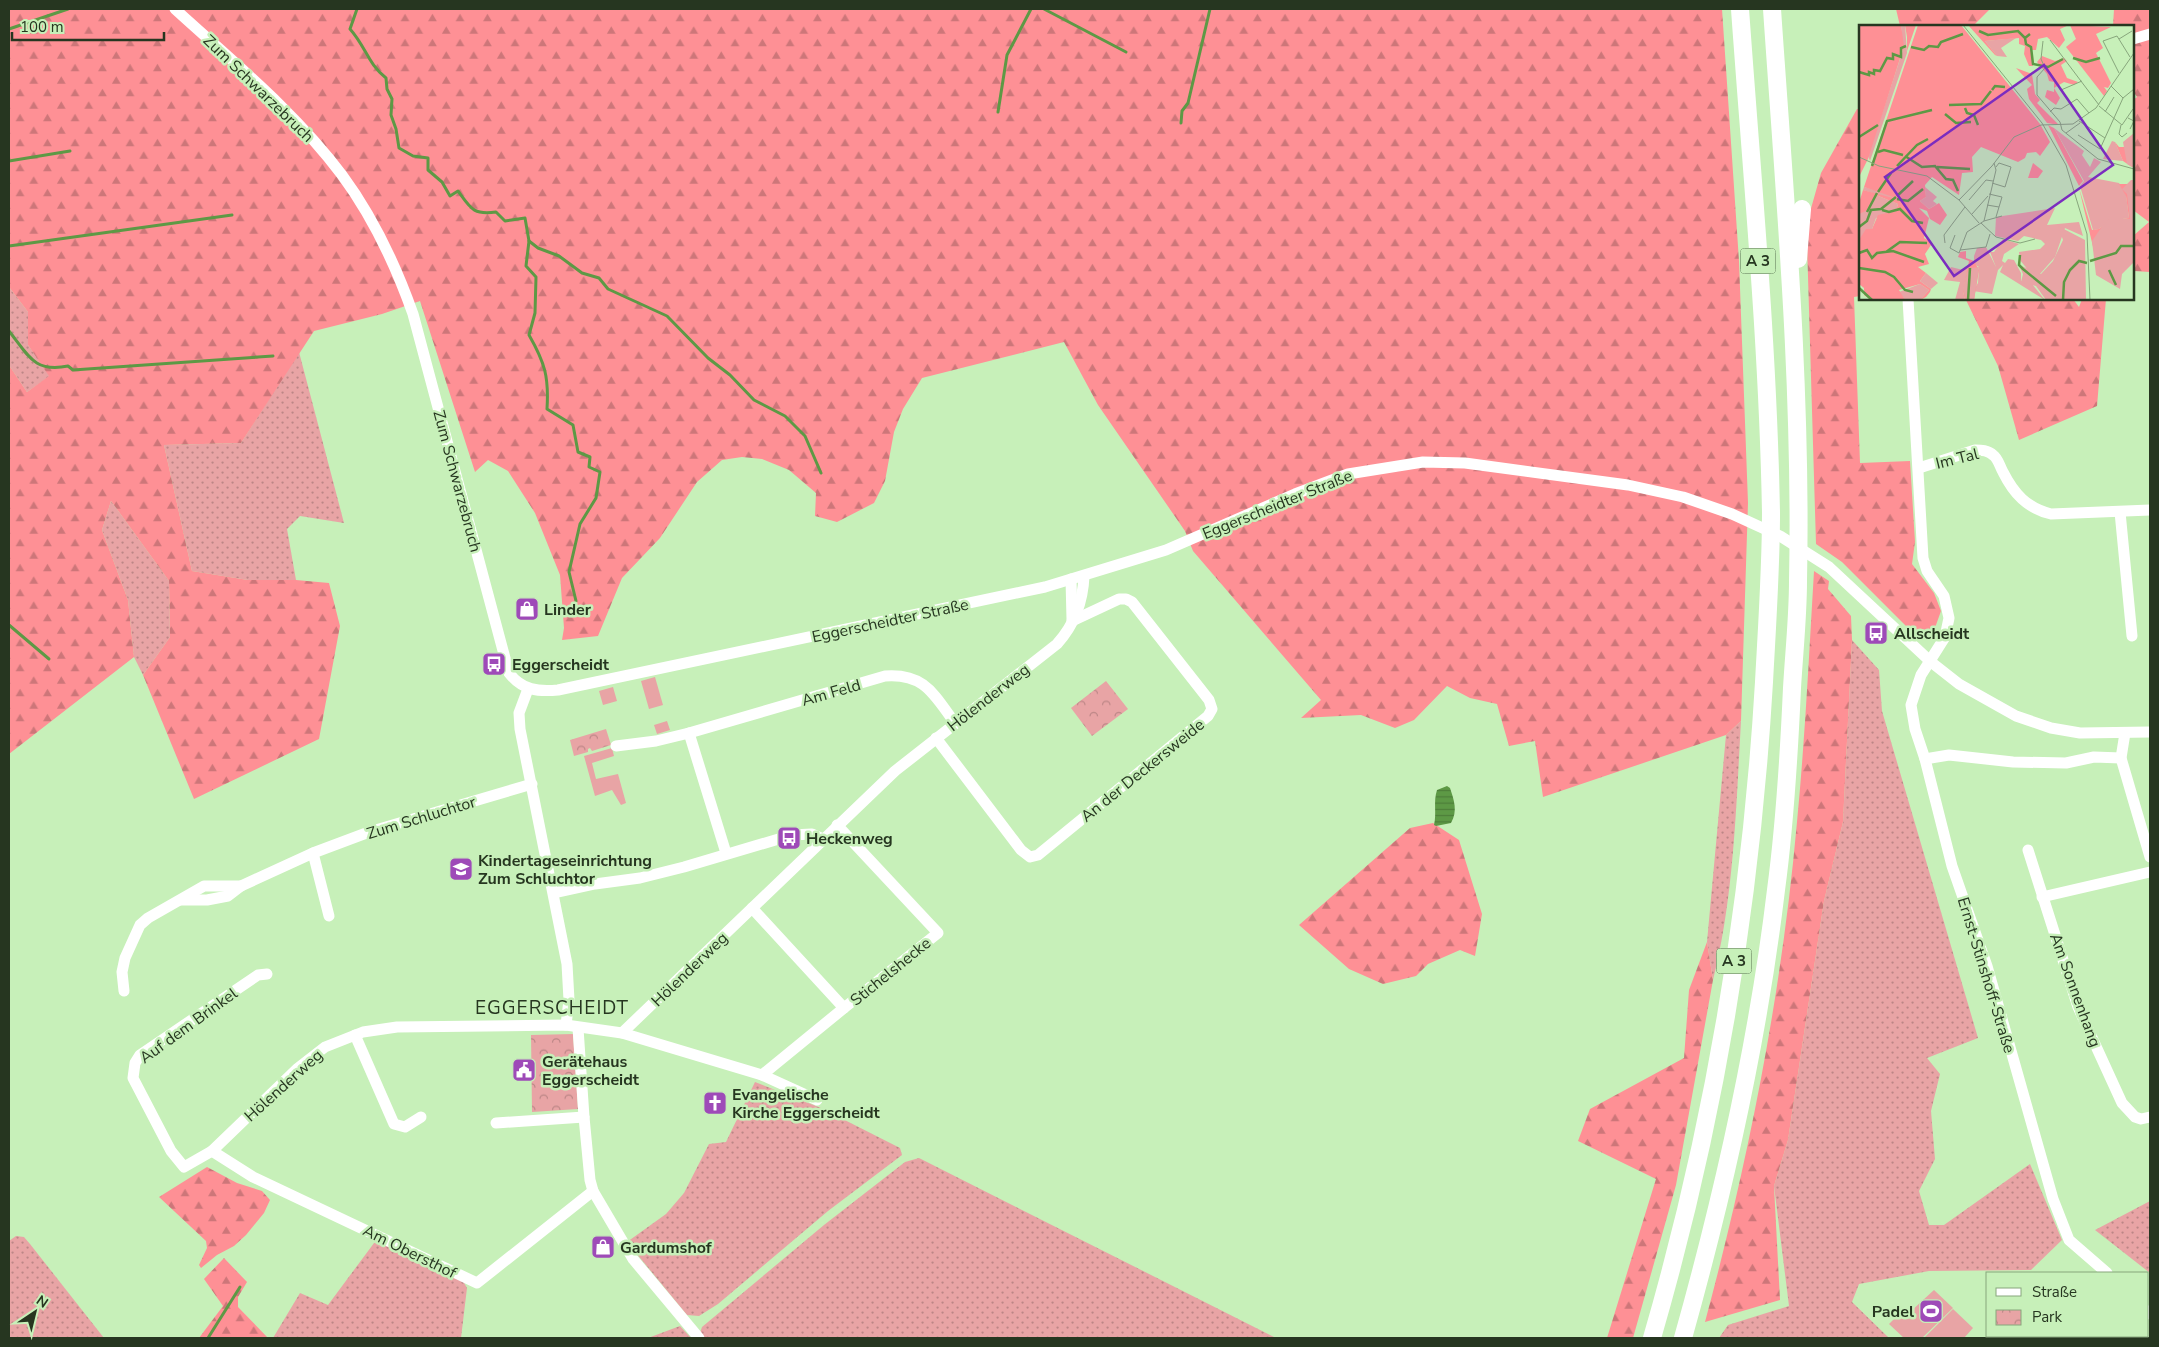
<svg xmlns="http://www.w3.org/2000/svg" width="2159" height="1347" font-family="'Nunito Sans',sans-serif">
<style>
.grass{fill:url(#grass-dots)}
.forest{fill:url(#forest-firs)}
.park{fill:url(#park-crowns)}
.garden{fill:#e8a4a5}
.water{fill:url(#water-rules)}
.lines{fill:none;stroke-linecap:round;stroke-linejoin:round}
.stream{stroke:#5d9945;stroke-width:3}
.minor{stroke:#fff;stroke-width:11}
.highway{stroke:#fff;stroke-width:18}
.labels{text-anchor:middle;stroke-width:5;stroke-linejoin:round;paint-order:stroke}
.shield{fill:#c7f0b9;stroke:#566e4e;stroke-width:1}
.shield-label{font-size:15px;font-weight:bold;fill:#263620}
.street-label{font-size:16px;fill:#263620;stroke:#c7f0b9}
.poi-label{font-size:16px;font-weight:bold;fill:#263620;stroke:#c7f0b9;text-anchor:start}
.quarter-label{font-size:19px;letter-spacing:1px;fill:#263620;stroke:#c7f0b9}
.inset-river{fill:none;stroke:#5d9945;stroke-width:2.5}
.inset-road{fill:none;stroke:#87a67c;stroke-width:1}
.view{fill:#7b2cbf;fill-opacity:0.15;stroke:#7b2cbf;stroke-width:2.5}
.inset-edge{fill:none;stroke:#263620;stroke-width:2.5}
</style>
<defs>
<pattern id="grass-dots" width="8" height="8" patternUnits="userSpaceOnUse" patternTransform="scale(1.25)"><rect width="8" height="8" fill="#e8a4a5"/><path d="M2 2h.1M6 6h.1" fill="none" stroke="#bc8686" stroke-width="1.8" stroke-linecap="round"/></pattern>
<pattern id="forest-firs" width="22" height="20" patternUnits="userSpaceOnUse" patternTransform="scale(1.25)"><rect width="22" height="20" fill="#fe9095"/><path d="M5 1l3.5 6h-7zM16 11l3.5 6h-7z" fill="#cd7679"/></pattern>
<pattern id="park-crowns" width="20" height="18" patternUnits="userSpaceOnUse" patternTransform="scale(1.25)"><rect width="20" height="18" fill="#e8a4a5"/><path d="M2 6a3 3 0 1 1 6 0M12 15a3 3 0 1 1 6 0" fill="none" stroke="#bc8686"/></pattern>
<pattern id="water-rules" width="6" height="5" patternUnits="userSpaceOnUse" patternTransform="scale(1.25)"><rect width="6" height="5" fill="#5d9945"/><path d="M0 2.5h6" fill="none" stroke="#4d7e39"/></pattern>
</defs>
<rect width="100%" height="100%" fill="#c7f0b9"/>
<g class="grass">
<polygon points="9,287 28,312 28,345 50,376 27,392 9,365"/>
<polygon points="299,352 344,523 300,516 287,529 296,580 248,580 192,571 164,445 241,443"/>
<polygon points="111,501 169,581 170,637 143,675 134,657 128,600 102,530"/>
<polygon points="1852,640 1879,670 1882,711 1978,1038 1927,1058 1940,1074 1931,1111 1935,1159 1919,1191 1929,1225 1944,1225 2030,1164 2062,1240 2031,1270 1929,1271 1859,1284 1852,1302 1889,1338 1719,1338 1728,1325 1789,1306 1774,1186 1788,1140 1824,901 1843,822"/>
<path d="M1741,721C1736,808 1734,896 1713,980L1707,942L1726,735Z"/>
<polygon points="755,1082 821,1108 900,1148 902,1155 828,1211 718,1304 699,1316 687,1315 627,1242 666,1214 684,1193 709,1144 726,1142"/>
<polygon points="919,1158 1276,1338 705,1338 700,1333 702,1327 824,1225 905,1162"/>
<polygon points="2150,1201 2150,1273 2095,1230"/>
<polygon points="16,1236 24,1237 30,1244 104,1338 9,1338 9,1241"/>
<polygon points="377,1239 463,1281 467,1288 461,1338 273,1338 300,1293 328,1305"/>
<polygon points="680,1326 691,1338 648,1338"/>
</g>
<g class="forest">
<polygon points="9,9 1722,9 1739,261 1748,503 1741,721 1726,735 1543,797 1535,741 1509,746 1497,704 1470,698 1447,686 1414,720 1395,728 1361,715 1301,718 1321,700 1193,551 1185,531 1098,405 1064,342 922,378 903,409 894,432 885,481 874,503 837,522 815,516 816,493 789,470 762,459 742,457 722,460 697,482 660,538 622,578 598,636 562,640 564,628 560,575 535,513 508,471 488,460 475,472 420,301 382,314 314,331 241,443 164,445 192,571 248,580 296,580 329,583 340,626 319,739 194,799 143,675 170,637 169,581 111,501 102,530 128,600 134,657 9,754 9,365 27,392 49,376 28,345 28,312 9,287"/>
<polygon points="1896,9 1990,9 1973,26 1900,26"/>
<polygon points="2114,9 2150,9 2150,272 2133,271 2133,236 2149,222 2133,210 2133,100 2137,97 2133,91 2133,26 2113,26"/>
<polygon points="1857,109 1860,109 1860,296 1854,297 1860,463 1910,461 1915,542 1912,564 1934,593 1941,611 1931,639 1919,639 1842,562 1816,544 1807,243 1810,212 1821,173"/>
<polygon points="2073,299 2079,307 2082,299 2106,299 2097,406 2019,440 1998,366 1966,300"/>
<path d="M1814,571L1829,581L1828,589L1851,616L1852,640L1843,822L1824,901L1788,1140L1774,1186L1780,1300L1705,1322C1749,1158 1782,991 1797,822C1805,739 1809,655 1814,571Z"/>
<polygon points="1433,823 1459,840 1482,914 1475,956 1460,950 1428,964 1416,976 1383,984 1349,969 1299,925 1410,828"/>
<polygon points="1707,942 1713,980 1676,1185 1633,1338 1607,1338 1656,1179 1578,1141 1590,1109 1684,1058 1689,990"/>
<polygon points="207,1167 237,1183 262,1191 270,1200 264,1213 246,1235 234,1246 217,1255 201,1268 199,1265 207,1248 206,1241 159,1197"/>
<polygon points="224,1258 247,1282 238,1297 238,1307 268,1338 199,1338 223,1306 204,1279"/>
</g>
<g class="park">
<polygon points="1106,681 1128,709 1092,736 1071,708"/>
<polygon points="606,729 611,745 592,751 590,748 588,749 588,752 574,756 570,740"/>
<polygon points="573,1034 578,1109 532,1112 531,1035"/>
</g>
<g class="garden">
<polygon points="655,677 663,705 649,709 641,681"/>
<polygon points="613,687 617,701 603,705 599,691"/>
<polygon points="667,721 670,730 657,734 654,725"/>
<polygon points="612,748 614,756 592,763 596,779 618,774 626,803 621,805 612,790 595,796 584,756"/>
<polygon points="1934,1290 1953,1308 1922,1338 1904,1338 1889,1324 1904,1309 1909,1313"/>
<polygon points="1953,1309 1973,1328 1964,1338 1924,1338"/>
<polygon points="2006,1336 2089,1336 2092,1338 2009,1338"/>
</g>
<path class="water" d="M1447,786L1450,788C1454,800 1458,811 1451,823L1436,826L1434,825C1437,813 1433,802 1437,790Z"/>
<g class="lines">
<g class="stream">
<path d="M357,9L350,29C366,47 368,64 386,78L387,89L392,99L391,115L396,129L399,148L413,156L428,158V170L442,182L450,196L458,191C471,209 473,215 496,212L505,221L525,218L529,241L526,266L536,277L535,313L529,335C545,363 549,377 547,409L573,425L578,452L590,457L589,467L600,472L596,498L580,524L569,572L576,601"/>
<polyline points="1044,9 1126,52"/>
<polyline points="9,29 68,9"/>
<polyline points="998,112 1007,55 1031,9"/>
<polyline points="1181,123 1182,111 1188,103 1210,9"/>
<polyline points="9,161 70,151"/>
<polyline points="529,241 538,248 559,256 582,273 599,278 608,289 667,316 708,358 730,375 754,400 785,416 805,436 821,473"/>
<polyline points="9,246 232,215"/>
<path d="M9,331C28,355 34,373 68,366L73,370L273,356"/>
<polyline points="9,625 49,659"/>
<polyline points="208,1338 240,1287"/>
</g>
<g class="minor">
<path d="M175,9C233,62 295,112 342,175C373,217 396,266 413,314L509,673C522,690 538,692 558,690L1045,587L1166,550L1295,494L1348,474L1423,462L1465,463L1628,485L1683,497L1732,514L1780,536L1829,567L1931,662L1959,684L2016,716L2051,728L2080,733L2150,732"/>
<polyline points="2133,39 2150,34"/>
<polyline points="1908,299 1923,558 1927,571 1944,596 1949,618 1945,637 1921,675 1911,705 1915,729 1925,759 1952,866 1987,966 2053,1199 2069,1240 2107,1273"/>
<path d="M1919,468L1975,450C1981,450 1988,450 1993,455C1998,458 2000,467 2003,472C2014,494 2027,508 2051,514L2150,510"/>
<polyline points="2120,512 2132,636"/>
<polyline points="1071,579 1072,619"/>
<polyline points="528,689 519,713 520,729 567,964 569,1000 566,1025"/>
<polyline points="689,733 726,853"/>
<polyline points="2125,733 2121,758 2150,857"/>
<polyline points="936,738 1021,850 1030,857 1038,855 1208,716 1212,709 1209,700 1132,602 1126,599 1119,599 1072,621"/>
<path d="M616,746L656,741L689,733L885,676C925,673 934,695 955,723"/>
<polyline points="1925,759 1949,755 2013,762 2066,763 2094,757 2121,758"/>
<polyline points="837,825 938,933 844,1008"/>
<polyline points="2028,850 2078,1007 2122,1103 2135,1117 2141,1119 2150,1117"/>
<polyline points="313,853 329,916"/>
<polyline points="554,893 595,884 640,878 684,867 792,835 812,834 823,839"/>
<polyline points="2042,897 2150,872"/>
<polyline points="181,900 207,900 228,896 241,886 313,853 369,832 532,784"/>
<polyline points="752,908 844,1008 762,1075"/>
<polyline points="267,974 258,975 140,1055 135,1063 133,1078 171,1151 184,1167 212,1151 298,1068 325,1047 363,1032 397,1027 566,1025 622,1033 762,1075 817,1100"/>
<polyline points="124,991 122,972 125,958 140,925 148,918 204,886 241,886"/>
<polyline points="578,1028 584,1117 590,1180 593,1191 633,1259 699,1338"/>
<path d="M622,1033L895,771L1057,644C1075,624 1083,602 1084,576"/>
<polyline points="355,1035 394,1124 405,1127 421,1117"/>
<polyline points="496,1123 584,1117"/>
<polyline points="212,1151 253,1177 477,1283 593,1191"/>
<polyline points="2148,1311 2150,1314"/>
</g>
<g class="highway">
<polyline points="1798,259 1802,209"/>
<path d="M1652,1338C1714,1125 1751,904 1764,682C1767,626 1771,569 1771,513C1768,345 1752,177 1740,9"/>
<path d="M1683,1338C1724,1192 1758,1041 1776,890C1785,823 1789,755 1792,688C1794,653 1798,617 1798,581C1802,390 1785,199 1772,9"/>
</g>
</g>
<defs>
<g id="shop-square" transform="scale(1.25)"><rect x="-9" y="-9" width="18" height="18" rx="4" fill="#9e4ab8" stroke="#c7f0b9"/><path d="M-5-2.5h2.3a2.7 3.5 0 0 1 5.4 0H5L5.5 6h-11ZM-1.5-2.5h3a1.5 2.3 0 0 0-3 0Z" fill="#fff"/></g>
<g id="bus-square" transform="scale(1.25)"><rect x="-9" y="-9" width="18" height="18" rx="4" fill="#9e4ab8" stroke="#c7f0b9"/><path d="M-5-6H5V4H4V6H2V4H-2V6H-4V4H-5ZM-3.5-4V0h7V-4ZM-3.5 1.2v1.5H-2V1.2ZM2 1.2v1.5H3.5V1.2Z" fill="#fff"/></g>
<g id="school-square" transform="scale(1.25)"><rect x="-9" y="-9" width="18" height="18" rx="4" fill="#9e4ab8" stroke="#c7f0b9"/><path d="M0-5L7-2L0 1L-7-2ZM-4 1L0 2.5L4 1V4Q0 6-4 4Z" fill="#fff"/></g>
<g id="civic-square" transform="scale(1.25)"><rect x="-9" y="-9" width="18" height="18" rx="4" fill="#9e4ab8" stroke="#c7f0b9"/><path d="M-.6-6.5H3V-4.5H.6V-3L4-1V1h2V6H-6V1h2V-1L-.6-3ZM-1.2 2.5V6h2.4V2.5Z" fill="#fff"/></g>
<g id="church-square" transform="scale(1.25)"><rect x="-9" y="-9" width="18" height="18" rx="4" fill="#9e4ab8" stroke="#c7f0b9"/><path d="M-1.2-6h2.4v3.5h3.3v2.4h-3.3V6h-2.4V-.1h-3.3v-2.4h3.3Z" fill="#fff"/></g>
<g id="stadium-square" transform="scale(1.25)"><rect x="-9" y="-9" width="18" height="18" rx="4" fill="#9e4ab8" stroke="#c7f0b9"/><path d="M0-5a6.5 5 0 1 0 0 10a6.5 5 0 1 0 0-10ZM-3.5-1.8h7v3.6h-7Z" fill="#fff"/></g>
</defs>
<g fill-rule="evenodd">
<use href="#shop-square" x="527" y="609"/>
<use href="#bus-square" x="1876" y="633"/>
<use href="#bus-square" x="494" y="664"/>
<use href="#bus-square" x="789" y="838"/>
<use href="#school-square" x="461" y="869"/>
<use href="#civic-square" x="524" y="1070"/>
<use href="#church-square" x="715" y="1103"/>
<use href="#shop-square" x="603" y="1247"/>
<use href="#stadium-square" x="1931" y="1311"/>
</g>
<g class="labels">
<g class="shield">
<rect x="1740.5" y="248.5" width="35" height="25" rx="4"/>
<rect x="1716.5" y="948.5" width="35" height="25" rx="4"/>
</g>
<g class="shield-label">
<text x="1758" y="266">A 3</text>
<text x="1734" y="966">A 3</text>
</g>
<g class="street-label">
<text transform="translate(259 88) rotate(44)" y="6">Zum Schwarzebruch</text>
<text transform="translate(1957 458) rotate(-14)" y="6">Im Tal</text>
<text transform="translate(458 481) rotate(75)" y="6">Zum Schwarzebruch</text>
<text transform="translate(1277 504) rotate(-22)" y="6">Eggerscheidter Straße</text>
<text transform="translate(890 620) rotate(-12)" y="6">Eggerscheidter Straße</text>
<text transform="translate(831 692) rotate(-16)" y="6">Am Feld</text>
<text transform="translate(988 697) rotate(-38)" y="6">Hölenderweg</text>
<text transform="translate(1142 770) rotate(-39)" y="6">An der Deckersweide</text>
<text transform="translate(421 817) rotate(-17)" y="6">Zum Schluchtor</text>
<text transform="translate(689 969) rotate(-44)" y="6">Hölenderweg</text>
<text transform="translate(890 971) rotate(-39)" y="6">Stichelshecke</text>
<text transform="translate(1987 975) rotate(73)" y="6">Ernst-Stinshoff-Straße</text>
<text transform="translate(2076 990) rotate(70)" y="6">Am Sonnenhang</text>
<text transform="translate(188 1025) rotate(-36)" y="6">Auf dem Brinkel</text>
<text transform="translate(283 1085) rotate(-42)" y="6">Hölenderweg</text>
<text transform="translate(410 1251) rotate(26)" y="6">Am Obersthof</text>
</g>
<g class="poi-label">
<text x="544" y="615">Linder</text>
<text x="1894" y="639">Allscheidt</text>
<text x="512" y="670">Eggerscheidt</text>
<text x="806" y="844">Heckenweg</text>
<text x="478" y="866">Kindertageseinrichtung<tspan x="478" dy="18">Zum Schluchtor</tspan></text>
<text x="542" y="1067">Gerätehaus<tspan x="542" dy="18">Eggerscheidt</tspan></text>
<text x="732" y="1100">Evangelische<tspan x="732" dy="18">Kirche Eggerscheidt</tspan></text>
<text x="620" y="1253">Gardumshof</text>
<text x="1914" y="1317" text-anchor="end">Padel</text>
</g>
<g class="quarter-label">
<text x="552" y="1014">EGGERSCHEIDT</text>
</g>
</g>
<g transform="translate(1859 25)">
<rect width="275" height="275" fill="#c7f0b9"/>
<path d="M42,0H46L48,28L11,136L9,131L44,25ZM157,13L142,23L148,32L138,31L126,16ZM195,103L225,126L223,130L231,142L235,133L242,137L229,152L260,158L267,170L270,193L250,196L240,204L234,205L221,161L225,156ZM253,116L256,117L264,136L244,134ZM5,162L44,173L48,179L4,165ZM66,162L78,172L74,176L78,179L70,184L61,176L67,172ZM17,170L39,179L37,186L17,193L13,204L1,216L0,189ZM196,183L188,200L220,197L224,211L206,203L196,232L180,250L169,245L161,235L160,227L181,224L186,219L182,215L165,211L159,216L136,211L137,192ZM144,214L160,219L145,229L143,236L146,238L149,234L155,235L162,248V256L173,259L186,275L141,247L144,240L139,245L133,269L114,266L119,258L120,242L115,239V231L118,223L127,222L137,242L131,227H135ZM92,242L104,245L109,243L104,266L106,275H96L101,257L85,255ZM61,259L70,265L61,275H46L40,267Z" fill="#e8a4a5"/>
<path d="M0,0H42L45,21L9,134L0,152ZM46,0H57L48,26V12ZM59,0H102L181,99L191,117L181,131L177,127L168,128L166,133L159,137L122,122L113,132L114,147L103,148L100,170L73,152L66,160L67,172L61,176L70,184L80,178L88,190L81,200L71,194L68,186L60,183L70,193L65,213L71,216L72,220L66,229L70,239L59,242L67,248L61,256L72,264L71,267L67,272L61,275L70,265L61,259L40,265L46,275H12L5,270V263L0,259V215L7,204H13L19,190L37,186L39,179L17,170L11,184L0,189V178L4,165L49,177L5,162ZM109,0H210L201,4L206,15L200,23L188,12L179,14L177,25H172L174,41H170L165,29L166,21L160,19V13L126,16L138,31L136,30ZM211,0L252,2L237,9L244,23L237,28L252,58L249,63L245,62L248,66L245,71L207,22L217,14ZM183,31L196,36L205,33L208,36L202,40L208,53L219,57L215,60L205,57L195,63L201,73L197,80L186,72L188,65L195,67V57L190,56L188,49L178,37ZM157,43L173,49L176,69L181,75L178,78L200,100L188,98L170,74L168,64L173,60ZM189,100L195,103L224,156L220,161ZM256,117L260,122H266L273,142L264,136ZM174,138L184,146L179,153H169ZM260,159H275V210L235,226L220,163L233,205L240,204L250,196L270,193L267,171ZM107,226V233L115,236L120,245L115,275H106L104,266L110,236L99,232L101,227Z" fill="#fe9095"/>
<path d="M67,248L79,258L72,264L61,256Z" fill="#e8a4a5"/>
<path d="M275,108V143L268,139L264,117ZM272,155H275V237L263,249L261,264L237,250L233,216L244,200L251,194H271L268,169L263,164ZM199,201L226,215L227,275H187L177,261L162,257L164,249L160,240L182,249L194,236L204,215ZM120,242L115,275H107L104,265L108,248L111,243Z" fill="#e8a4a5"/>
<path class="inset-river" d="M120,6L129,10L159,6L166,13L171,9M166,13L167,19L172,22L174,39L189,42L204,34M52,22L65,25L70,21L79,22L82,17L104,9M214,33L227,37L241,33M0,47L10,50V47L15,49V45L21,46L28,33L34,34V29L42,32V23L47,21M133,65L136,61L146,62M90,80L122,79L132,66M106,83L108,88L115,90L119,100M86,89L97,98L112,97M0,112L19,100M19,127L25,125L44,130M46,131L63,142L76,141L87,154L94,155L99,166M13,141L28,96L73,85M38,141L58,120L69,114M78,142L111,144M19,167L32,148M38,171L54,156M38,174L49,176L64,164M23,185L30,187L41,184L53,196L64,198M8,187L18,168M0,202L8,196L12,185L22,184L37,172M27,227L41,217L68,218M0,228L8,225L13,233L18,228L34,226L65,237M161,230L160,240L164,244L197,271M231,236L257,228L262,221H275M0,243L26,247L35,252L46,265L54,267M250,245L257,260M0,263L13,275M109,275L111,243M204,275L205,257L211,245L220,236L228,238"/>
<path class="inset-road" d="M104,0L183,98L207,140L228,209L231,275M260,14L273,6M191,15L240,80M184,16L182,34L186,43L178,52V70L201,97L203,105L239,134L275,144M260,48L244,16L258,11L271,32M252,61L264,73L275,64M202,65L223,56M240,81L263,100L274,84M191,87L195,83L202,84L218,74L230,88M246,87L255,72M269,93L275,96L271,104M220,96L246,113M262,100L260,109L263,112L268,108M207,108L221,98M219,110L241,124L264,73M0,132L20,141L68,151L100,175L120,198M133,158L146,162L152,142L140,138L137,142M130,169L143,172L140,182M100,175L133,141L155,112L182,100L214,99L237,83L275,28M110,175L127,155L134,156M128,180L140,182L137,192M113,189L129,171M125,196L137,145L135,138M122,198L137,212L161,218L176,214M96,210L91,223L100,228L108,207L125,196L143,191M86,218L85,210L106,182M101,225L127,222L131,209"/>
<path class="view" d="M185,40L254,140L95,251L26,152Z"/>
<rect width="275" height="275" class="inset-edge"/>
</g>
<rect width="2159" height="1347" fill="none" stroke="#263620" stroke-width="20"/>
<rect x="1986" y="1272" width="162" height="65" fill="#c7f0b9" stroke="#87a67c"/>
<rect x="1996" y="1288" width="25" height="8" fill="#ffffff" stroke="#87a67c"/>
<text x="2032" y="1297" font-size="15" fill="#263620">Straße</text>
<rect x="1996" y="1310" width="25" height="15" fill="url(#park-crowns)" stroke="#87a67c"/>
<text x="2032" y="1322" font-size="15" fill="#263620">Park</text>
<g transform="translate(35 1312) rotate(35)" stroke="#c7f0b9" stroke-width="4" paint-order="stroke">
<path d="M0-4L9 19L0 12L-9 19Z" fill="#263620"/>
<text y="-8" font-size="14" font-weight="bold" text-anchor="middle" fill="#263620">N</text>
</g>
<path d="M12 32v8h152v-8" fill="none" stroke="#263620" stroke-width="2.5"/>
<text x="20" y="32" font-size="15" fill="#263620" stroke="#c7f0b9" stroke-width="4" paint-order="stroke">100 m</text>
</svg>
